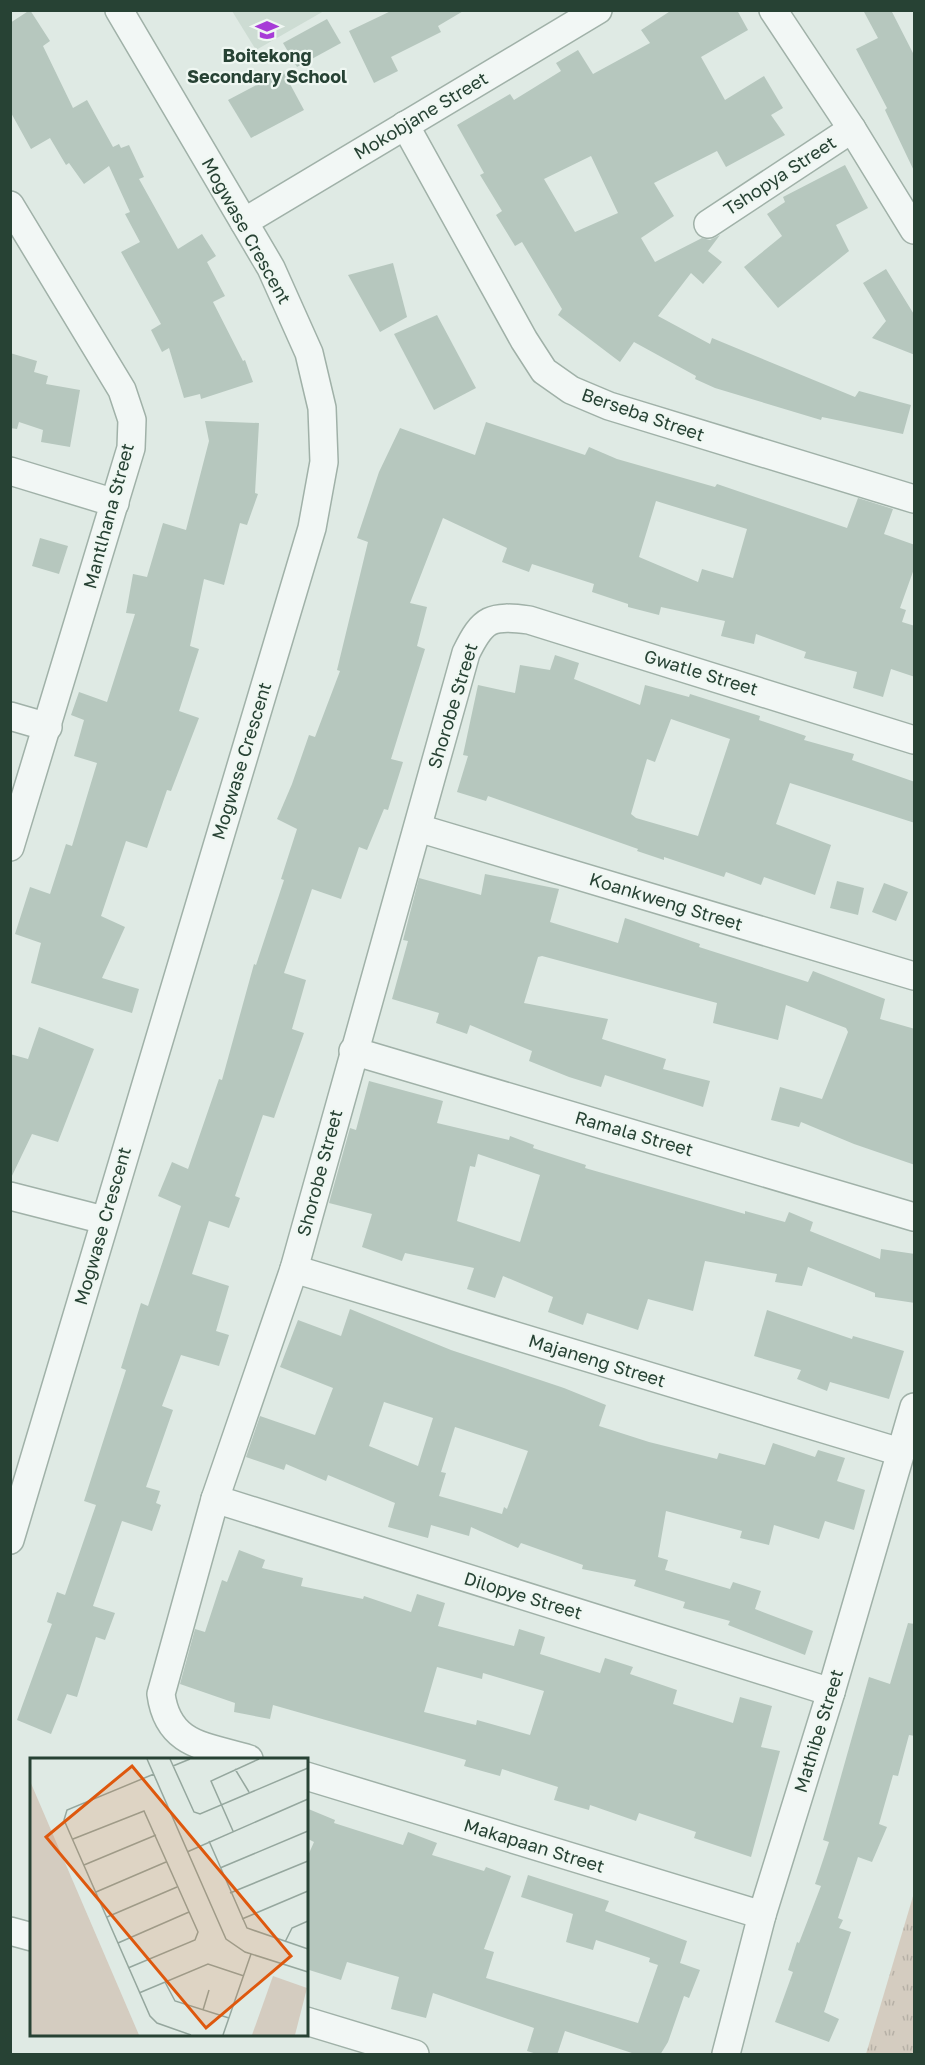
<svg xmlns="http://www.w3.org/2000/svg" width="925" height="2065" font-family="'Golos Text',sans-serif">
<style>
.built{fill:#cddcd3}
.grass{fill:url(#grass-tufts)}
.building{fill:#b6c7be;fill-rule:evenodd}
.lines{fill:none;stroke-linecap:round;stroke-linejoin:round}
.minor-casing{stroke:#a0b1a8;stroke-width:30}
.minor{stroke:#f2f7f5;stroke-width:27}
.labels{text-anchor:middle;stroke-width:4.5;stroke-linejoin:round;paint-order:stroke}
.poi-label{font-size:18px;font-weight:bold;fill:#274234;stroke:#eff7f2}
.street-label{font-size:18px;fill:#274234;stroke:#eff7f2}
.inset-road{fill:none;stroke:#95a79e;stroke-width:1.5}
.view{fill:#de580e;fill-opacity:0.15;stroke:#de580e;stroke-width:3}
.inset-edge{fill:none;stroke:#274234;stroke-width:3}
</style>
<defs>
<pattern id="grass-tufts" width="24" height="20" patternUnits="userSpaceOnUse" patternTransform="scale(1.5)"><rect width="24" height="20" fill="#d4ccc0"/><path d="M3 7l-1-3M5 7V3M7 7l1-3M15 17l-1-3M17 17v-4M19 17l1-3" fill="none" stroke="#b6b0a6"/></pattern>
</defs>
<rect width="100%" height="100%" fill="#dfeae4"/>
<polygon class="built" points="232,11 324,11 256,50"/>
<polygon class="grass" points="914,1893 914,2054 866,2054"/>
<g class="building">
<polygon points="30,10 50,41 43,46 73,108 87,100 113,147 119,144 121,148 129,145 144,177 139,179 178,249 202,234 216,256 207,262 225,296 213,302 243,361 245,360 253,382 201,399 200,394 184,398 169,348 162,352 151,330 161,324 121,252 140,242 125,214 130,212 109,166 84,184 69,163 66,165 50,138 31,149 10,111 10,23"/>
<polygon points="393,10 465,10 438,26 441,32 391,57 398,71 374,83 349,31"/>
<path d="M672,10H737L748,30L701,57L725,100L764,76L783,108L771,115L785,135L726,167L717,151L654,183L674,216L641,238L655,262L702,238L710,240L720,235L708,251L722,262L703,284L691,273L658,316L710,344L712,338L855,397L859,391L911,405L903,434L822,417L821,420L715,388L695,379L696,376L634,342L620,362L558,315L562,309L522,242L515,246L496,215L502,211L480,175L484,173L457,125L510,94L514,100L561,71L556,63L578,50L593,74L650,43L641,30ZM591,156L618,213L575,232L544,179Z"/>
<polygon points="863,10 891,10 915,57 915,173 885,110 887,108 856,49 878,38"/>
<polygon points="327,19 341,43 297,67 283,43"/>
<polygon points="283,71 304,110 251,138 228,100"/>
<polygon points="845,165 868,208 836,225 849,251 778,308 744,267 782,236 767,214 785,202 783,197"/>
<polygon points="393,263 407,317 380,332 348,275"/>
<polygon points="886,269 915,316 915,355 872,338 886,321 863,283"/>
<polygon points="437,315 476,388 434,410 394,334"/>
<polygon points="10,353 37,361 34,372 48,376 46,384 80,390 70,447 41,442 43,430 19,422 17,429 10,428"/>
<polygon points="205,421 259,423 255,493 258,494 247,525 240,523 224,585 204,579 190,646 199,649 179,711 199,718 171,791 167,790 147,848 126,841 101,916 125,927 102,978 139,989 132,1013 31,983 41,943 15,934 30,887 50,894 66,844 72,846 97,763 74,756 84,720 71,715 79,692 107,702 135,614 126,613 133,574 147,577 163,523 186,530 209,441"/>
<path d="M486,422L585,455L589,447L617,459L715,487L717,484L847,528L858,498L893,509L884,534L915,545V566L900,608L906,610L902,622L915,626V677L891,669L883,697L853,688L857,672L804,658L806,652L756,634L754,644L721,636L725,621L661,607L659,615L628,607V604L592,592L594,584L532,564L529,572L502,562L507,548L443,518L410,603L427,607L417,646L425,649L391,759L403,762L392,797L388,810L384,809L367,850L359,847L341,899L312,889L284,973L306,980L292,1029L304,1033L274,1118L263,1115L235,1196L240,1198L229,1228L209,1221L192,1274L229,1286L216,1331L229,1335L219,1366L181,1355L162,1406L173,1410L146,1487L160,1491L156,1503L161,1505L152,1531L122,1521L93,1606L115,1613L105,1640L96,1637L77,1697L67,1694L51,1734L17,1720L52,1624L47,1622L57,1592L65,1595L96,1505L84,1501L126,1370L121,1368L141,1303L148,1306L181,1206L158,1196L172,1162L188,1169L219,1079L222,1080L254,964L256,965L284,880L281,879L297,829L277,819L292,784L309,735L315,737L340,671L337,670L368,542L357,538L379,472L400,428L475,455ZM656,501L747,529L733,578L702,569L698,582L639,557Z"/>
<polygon points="40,538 68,546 59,574 32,566"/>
<path d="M555,655L579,663L574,679L640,705L645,685L689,697L690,694L760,716L759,720L806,736L804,740L854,754L852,760L915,782V823L790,783L776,824L831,845L815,895L764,877L761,885L726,872L724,877L664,857V860L637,851L638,849L488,796L486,801L457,792L468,756L463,755L478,685L515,693L520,665L550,670ZM671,719L730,739L698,836L636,818L631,814L647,759L655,762Z"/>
<polygon points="485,874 559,889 550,922 618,943 625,918 700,944 699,947 808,982 813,971 885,999 880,1019 915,1029 915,1165 854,1144 801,1122 799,1127 771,1120 780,1087 822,1099 848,1032 846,1028 786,1005 778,1040 713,1023 717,1003 542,956 538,957 524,1003 608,1019 602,1039 666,1059 663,1069 710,1081 703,1107 605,1075 601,1087 569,1077 529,1061 532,1051 470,1025 467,1034 436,1023 439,1013 392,999 408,941 403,940 419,878 481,895"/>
<polygon points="837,881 864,888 858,915 830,908"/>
<polygon points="884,883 908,892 896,921 872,912"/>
<polygon points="39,1027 94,1049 58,1142 32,1134 10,1180 10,1054 28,1059"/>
<path d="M369,1081L443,1101L437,1123L509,1140L510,1136L534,1145L533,1148L586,1165L585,1168L745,1214V1211L785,1222L789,1212L813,1222L810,1231L880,1259L881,1249L915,1254V1303L875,1297V1293L808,1267L802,1286L775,1282L777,1274L705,1261L693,1311L648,1299L638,1330L587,1313L583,1325L548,1312L553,1297L503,1276L495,1298L467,1289L474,1268L405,1253L402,1261L362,1247L372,1214L329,1203L350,1128L356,1130ZM478,1154L540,1175L520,1242L457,1221L470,1166L475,1167Z"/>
<path d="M350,1309L451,1350L564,1388L606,1405L599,1426L649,1442L717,1459L719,1453L765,1465L773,1443L815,1457L818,1450L845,1458L837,1481L865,1490L854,1530L825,1521L819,1539L774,1525L769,1545L740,1538L742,1531L666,1511L658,1557L668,1560L665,1570L730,1589L733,1582L761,1591L755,1609L813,1631L805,1655L728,1625L730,1621L683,1608L685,1602L634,1586L636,1580L582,1569L583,1565L521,1543L518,1548L471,1527L469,1536L431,1525L428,1538L388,1527L395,1503L328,1475L326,1481L286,1464L284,1470L246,1457L260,1416L315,1435L333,1388L280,1367L298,1320L341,1336ZM384,1402L433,1418L418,1466L369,1446ZM455,1427L528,1451L507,1509L504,1507L502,1514L439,1496L446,1473L441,1472Z"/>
<polygon points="767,1310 852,1339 853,1336 904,1351 889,1399 830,1382 827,1391 797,1379 801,1370 754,1356"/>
<path d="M239,1550L265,1560L262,1568L303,1578L301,1586L363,1599L364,1596L411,1612L417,1594L445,1603L438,1626L514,1646L519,1629L545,1637L540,1654L600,1673L605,1658L633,1667L630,1674L677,1690L673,1704L733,1723L740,1697L772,1706L761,1747L780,1751L751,1857L694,1838L696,1832L639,1813L636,1821L590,1805L589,1810L554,1800L558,1787L502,1769L500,1776L464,1766L466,1760L273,1705L270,1719L234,1712L235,1703L180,1684L195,1629L205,1632L222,1580L227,1582ZM437,1667L482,1679L483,1673L544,1691L530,1735L477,1720L476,1725L424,1712Z"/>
<polygon points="908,1623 915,1624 915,1736 909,1735 898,1776 893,1775 879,1824 887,1827 872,1862 858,1857 838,1918 843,1920 839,1928 851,1932 824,2012 839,2019 829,2042 775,2022 793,1972 788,1970 797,1942 799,1943 821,1886 815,1884 829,1842 823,1840 869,1677 890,1684"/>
<polygon points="306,1808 335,1820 334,1823 403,1845 408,1832 437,1843 432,1855 484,1871 486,1867 511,1876 484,1949 494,1952 486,1978 638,2023 658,1965 649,1962 650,1958 596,1940 593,1950 566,1942 573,1914 521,1897 528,1875 609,1901 605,1911 687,1941 680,1963 700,1970 689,1998 684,1996 668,2042 660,2055 638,2055 565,2031 557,2055 540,2055 527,2051 534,2028 433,1993 426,2018 391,2009 399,1977 347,1962 341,1980 306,1969 306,1860 314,1842 306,1838"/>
</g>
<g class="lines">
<g class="minor-casing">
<g id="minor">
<polyline points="773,10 852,129 914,230"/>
<polyline points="405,125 524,340 544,371 571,390 609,406 914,499"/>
<polyline points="10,205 122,390 132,420 131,448 10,847"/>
<polyline points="244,222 598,10"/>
<polyline points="708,224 852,129"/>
<polyline points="10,471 115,503"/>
<polyline points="10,716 48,727"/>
<polyline points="418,828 914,976"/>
<polyline points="353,1051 914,1217"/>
<polyline points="10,1196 104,1220"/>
<polyline points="294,1269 900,1452"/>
<polyline points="215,1499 831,1692"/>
<polyline points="10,1540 312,528 324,462 322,408 309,353 271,268 119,10"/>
<path d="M249,1759C206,1746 168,1746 161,1694L215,1499L294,1269L466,653C483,618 491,615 529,620L914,740"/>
<polyline points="306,1776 762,1915"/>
<polyline points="10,1931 32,1937"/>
<polyline points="306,2021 415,2054"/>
<polyline points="726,2054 762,1915 831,1692 914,1407"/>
</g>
</g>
<use href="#minor" class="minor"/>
</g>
<defs>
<g id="school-bare" transform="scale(1.8)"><path d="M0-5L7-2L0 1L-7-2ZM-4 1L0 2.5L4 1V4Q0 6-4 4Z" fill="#a73cd7" stroke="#eff7f2" stroke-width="2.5" paint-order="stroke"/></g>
</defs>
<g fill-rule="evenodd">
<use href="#school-bare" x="267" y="30"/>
</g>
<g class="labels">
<g class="poi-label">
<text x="267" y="62">Boitekong<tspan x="267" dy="21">Secondary School</tspan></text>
</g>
<g class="street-label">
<text transform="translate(421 116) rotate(-31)" y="6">Mokobjane Street</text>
<text transform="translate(780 176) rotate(-33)" y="6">Tshopya Street</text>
<text transform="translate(246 231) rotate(61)" y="6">Mogwase Crescent</text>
<text transform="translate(643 415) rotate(19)" y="6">Berseba Street</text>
<text transform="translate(109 516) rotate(-75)" y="6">Mantlhana Street</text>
<text transform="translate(701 673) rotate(17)" y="6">Gwatle Street</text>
<text transform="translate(453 706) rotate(-73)" y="6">Shorobe Street</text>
<text transform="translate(242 761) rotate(-73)" y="6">Mogwase Crescent</text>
<text transform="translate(666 902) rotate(17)" y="6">Koankweng Street</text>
<text transform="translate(634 1134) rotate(16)" y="6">Ramala Street</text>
<text transform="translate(320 1173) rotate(-75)" y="6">Shorobe Street</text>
<text transform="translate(103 1226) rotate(-74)" y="6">Mogwase Crescent</text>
<text transform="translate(597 1361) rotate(17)" y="6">Majaneng Street</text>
<text transform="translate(523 1596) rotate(17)" y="6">Dilopye Street</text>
<text transform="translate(819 1731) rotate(-73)" y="6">Mathibe Street</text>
<text transform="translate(534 1846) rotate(17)" y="6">Makapaan Street</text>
</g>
</g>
<g transform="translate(30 1758)">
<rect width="278" height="278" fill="#dfeae4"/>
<path d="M0,23L9,44L109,277H0Z" fill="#d4ccc0"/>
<path d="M243,218L277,230L265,277H222Z" fill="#d4ccc0"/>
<path class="inset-road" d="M117,1L196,181L215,194L278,214M140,1L164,54L170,56L278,10M143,8L160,1M205,11L219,34M124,16L37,52L34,62L120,258L127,265L161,277M203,73L181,23L229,1M43,81L114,53L168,174L165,182L98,210M179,83L217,170L278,191M157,94L278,41M54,107L126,77M190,110L278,73M66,134L136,104M200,135L278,103M77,159L147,129M212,161L278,133M255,184L262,170L278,163M88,185L159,154M135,224L145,243L199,260M109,235L178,206L214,218M173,252L179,232M193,277L221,196"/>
<path class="view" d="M102,8L261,198L176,270L16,79Z"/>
<rect width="278" height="278" class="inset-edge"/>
</g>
<rect width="925" height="2065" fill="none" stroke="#274234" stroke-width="24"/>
</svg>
